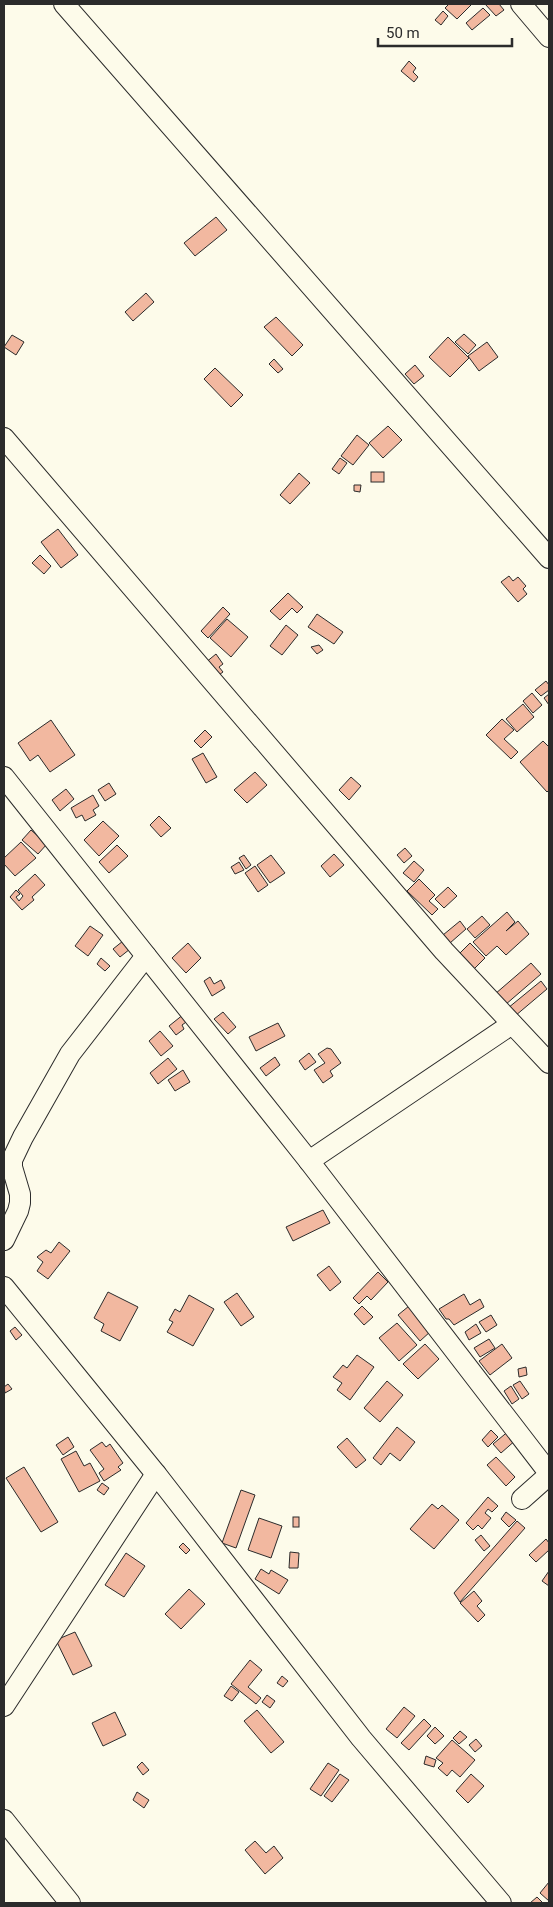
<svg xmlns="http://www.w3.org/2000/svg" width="553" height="1907" font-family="Roboto,sans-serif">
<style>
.building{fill:#f2b8a0;stroke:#2b2b2b}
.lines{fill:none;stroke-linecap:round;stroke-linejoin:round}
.minor-casing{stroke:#2b2b2b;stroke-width:22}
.minor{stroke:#fdfbea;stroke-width:20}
</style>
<rect width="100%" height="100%" fill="#fdfbea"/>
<g class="building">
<polygon points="449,4 472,4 457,19 445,8"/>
<polygon points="485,4 499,4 504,10 496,16"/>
<polygon points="483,8 490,15 472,30 466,23"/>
<polygon points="443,11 448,16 441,25 435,20"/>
<polygon points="409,61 416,68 413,72 418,77 414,82 401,71"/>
<polygon points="216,217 227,230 195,256 184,243"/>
<polygon points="146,293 154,302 133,321 125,312"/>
<polygon points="276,317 303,345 292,356 264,327"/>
<polygon points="464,334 476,345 468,354 455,342"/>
<polygon points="12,335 24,342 16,355 4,347"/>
<polygon points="448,337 469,358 450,377 429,357"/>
<polygon points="487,342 498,357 479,371 468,356"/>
<polygon points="274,359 283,369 278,373 269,364"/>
<polygon points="415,365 424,376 414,384 405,374"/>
<polygon points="215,368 243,395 231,407 204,379"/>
<polygon points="388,426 402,440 383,458 369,443"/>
<polygon points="357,435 369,445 353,465 341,456"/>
<polygon points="340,458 347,463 339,474 332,469"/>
<rect x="371" y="472" width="13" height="10"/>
<polygon points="299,473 310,483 290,504 280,495"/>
<polygon points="354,485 361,485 360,492 354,491"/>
<polygon points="58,529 78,555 61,568 41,542"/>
<polygon points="40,555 51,566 44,574 32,563"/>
<polygon points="509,576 513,581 518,577 526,586 523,589 527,594 518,602 501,582"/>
<polygon points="288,593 303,607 297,613 292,608 280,620 270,611"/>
<polygon points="223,607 230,614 208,638 201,631"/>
<polygon points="317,614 343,632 334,644 308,627"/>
<polygon points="227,619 248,637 231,657 210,638"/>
<polygon points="286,625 298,635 282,655 270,646"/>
<polygon points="319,645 323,650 317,654 311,647"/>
<polygon points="216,654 223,664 219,667 223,672 216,677 205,663"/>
<polygon points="546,681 549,685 549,690 541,696 535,690"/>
<polygon points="532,693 542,705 533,713 523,701"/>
<polygon points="549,694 549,705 544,698"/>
<polygon points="523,704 534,717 517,732 506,719"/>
<polygon points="502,719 514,730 504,739 518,752 511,759 486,735"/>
<polygon points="51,720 75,755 50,772 38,755 30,761 18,743"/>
<polygon points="205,730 212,737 201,748 194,741"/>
<polygon points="543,741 549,747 549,790 547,792 520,762"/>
<polygon points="203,753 217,777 206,783 192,759"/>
<polygon points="255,772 267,785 247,803 234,790"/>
<polygon points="351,777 361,786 349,800 339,790"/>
<polygon points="109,783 116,794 105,801 98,790"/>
<polygon points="66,789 74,799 60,811 52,800"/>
<polygon points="93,795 99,806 93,810 96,815 85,821 82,815 76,818 71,808"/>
<polygon points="159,816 171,828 161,837 150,825"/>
<polygon points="103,821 119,836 99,856 84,840"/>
<polygon points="31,830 47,844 38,854 22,840"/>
<polygon points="21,842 36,858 15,876 4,864 4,858"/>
<polygon points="117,845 128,856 109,873 99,862"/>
<polygon points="405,848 412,856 404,863 397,855"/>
<polygon points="334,854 344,865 330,877 321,866"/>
<polygon points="244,855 251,865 246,869 239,858"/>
<polygon points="271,855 285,873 270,883 257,865"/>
<polygon points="414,861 424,870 414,882 403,873"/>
<polygon points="239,862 244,870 235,874 231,867"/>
<polygon points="255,866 268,885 258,892 245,873"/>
<polygon points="35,874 45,885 32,897 34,900 22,910 10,897 16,890 20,894 16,897 19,901 23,896 18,890"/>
<polygon points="419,879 435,895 429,901 438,909 432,915 407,891"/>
<polygon points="448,887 457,896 444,908 435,899"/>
<polygon points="507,912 515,922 506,931 518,921 529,934 506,955 497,946 486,956 473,942"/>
<polygon points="482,916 490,925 475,938 467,929"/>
<polygon points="460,921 466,929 450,943 443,935"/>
<polygon points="90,926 103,935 88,956 75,946"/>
<polygon points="123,941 130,949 120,957 113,949"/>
<polygon points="188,943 201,958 186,973 172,958"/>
<polygon points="470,943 485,958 474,969 459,954"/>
<polygon points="101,958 110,966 105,971 97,964"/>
<polygon points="531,963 541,974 505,1005 495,994"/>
<polygon points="210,977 214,984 221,980 225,988 212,996 204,981"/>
<polygon points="541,981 547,989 515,1016 508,1008"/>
<polygon points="223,1012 236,1027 228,1034 214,1019"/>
<polygon points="184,1014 189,1020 182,1025 184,1029 176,1035 169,1026"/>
<polygon points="278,1023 285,1036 256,1051 249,1037"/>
<polygon points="160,1031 173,1046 161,1056 149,1041"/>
<polygon points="327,1048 331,1049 341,1063 330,1071 333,1076 323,1083 314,1070 325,1063 318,1054"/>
<polygon points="309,1053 316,1062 305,1070 299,1061"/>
<polygon points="275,1057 280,1065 266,1076 260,1068"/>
<polygon points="168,1058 177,1069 158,1084 150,1073"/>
<polygon points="183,1070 190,1082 175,1091 168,1080"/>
<polygon points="323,1210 330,1223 293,1241 286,1227"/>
<polygon points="59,1242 70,1251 48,1279 37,1271 43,1262 37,1257 46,1250 51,1253"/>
<polygon points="329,1266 341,1282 330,1291 317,1275"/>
<polygon points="378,1272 388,1282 371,1300 367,1296 359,1304 353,1298"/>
<polygon points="108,1292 138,1307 120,1341 101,1331 104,1324 94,1318"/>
<polygon points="237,1293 254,1317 241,1326 224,1302"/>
<polygon points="464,1294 470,1305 480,1299 484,1307 454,1325 449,1319 446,1319 439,1309"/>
<polygon points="189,1295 214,1309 193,1346 167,1332 173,1322 169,1320 175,1309 180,1312"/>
<polygon points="362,1306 373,1317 364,1325 354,1314"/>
<polygon points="409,1306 431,1331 420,1341 398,1315"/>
<polygon points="491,1315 497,1325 486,1332 479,1322"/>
<polygon points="397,1323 417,1345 399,1361 379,1338"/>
<polygon points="476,1324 481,1333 469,1340 465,1332"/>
<polygon points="15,1327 22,1335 16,1340 10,1331"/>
<polygon points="489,1339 495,1348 480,1357 474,1348"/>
<polygon points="425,1344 439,1359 418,1379 403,1364"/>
<polygon points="502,1344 512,1358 490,1375 479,1361"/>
<polygon points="357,1355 374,1367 350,1400 337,1390 342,1383 333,1377 343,1365 347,1368"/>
<polygon points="526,1367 527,1375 519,1377 518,1369"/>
<polygon points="387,1381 403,1395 380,1422 364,1408"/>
<polygon points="520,1381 529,1394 522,1399 513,1385"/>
<polygon points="8,1384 12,1389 5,1393 4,1387"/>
<polygon points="511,1386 519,1399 512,1404 504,1391"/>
<polygon points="397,1427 415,1442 400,1461 390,1453 381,1465 373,1458"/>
<polygon points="491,1430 498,1437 488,1447 482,1440"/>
<polygon points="510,1430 517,1439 501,1453 493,1444"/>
<polygon points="68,1437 74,1447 63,1455 56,1445"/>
<polygon points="347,1438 366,1460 356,1468 337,1447"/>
<polygon points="102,1442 106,1447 110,1444 123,1463 118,1467 121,1470 104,1481 99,1473 104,1469 90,1450"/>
<polygon points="76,1451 84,1466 90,1463 100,1481 79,1492 61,1459"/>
<polygon points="496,1457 515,1477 506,1486 487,1465"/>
<polygon points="24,1467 58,1522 41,1532 6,1478"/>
<polygon points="102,1483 109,1488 104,1495 97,1490"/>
<polygon points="241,1490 255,1495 236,1548 222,1543"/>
<polygon points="488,1497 498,1506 492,1512 488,1509 485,1513 491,1518 482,1529 478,1525 473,1530 466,1523"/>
<polygon points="432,1504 438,1509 442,1505 459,1520 434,1549 410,1529"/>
<polygon points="506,1512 516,1520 509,1527 501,1519"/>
<rect x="293" y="1517" width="6" height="10"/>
<polygon points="259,1518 282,1526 271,1558 248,1550"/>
<polygon points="517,1521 525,1528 460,1602 454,1593"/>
<polygon points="481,1535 490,1546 484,1551 475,1540"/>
<polygon points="546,1539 549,1543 549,1550 536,1562 529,1555"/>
<polygon points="183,1543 190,1550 186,1554 179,1547"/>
<polygon points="290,1552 299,1553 298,1568 289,1568"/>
<polygon points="126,1553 145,1566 124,1597 105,1585"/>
<polygon points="261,1569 269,1574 271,1570 288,1580 279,1594 255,1579"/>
<polygon points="549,1571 549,1586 542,1581"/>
<polygon points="189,1589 205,1604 181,1629 165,1614"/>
<polygon points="474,1591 482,1601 477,1606 485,1615 478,1622 460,1603"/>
<polygon points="75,1632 92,1666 73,1675 56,1640"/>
<polygon points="250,1660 262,1670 248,1687 261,1698 256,1704 231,1684"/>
<polygon points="282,1676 288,1681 283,1687 277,1683"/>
<polygon points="231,1686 239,1692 232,1701 224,1696"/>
<polygon points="267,1695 275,1701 270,1708 262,1702"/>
<polygon points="404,1707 415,1716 397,1738 386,1729"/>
<polygon points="257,1710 284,1742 271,1753 244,1721"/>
<polygon points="115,1712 126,1735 103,1746 92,1723"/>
<polygon points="424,1719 431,1726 409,1750 401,1743"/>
<polygon points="435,1727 444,1736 435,1744 427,1736"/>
<polygon points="460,1731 467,1737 459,1744 453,1738"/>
<polygon points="476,1739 482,1746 475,1752 469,1745"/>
<polygon points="452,1740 475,1760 460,1777 452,1770 447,1776 438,1768 443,1763 436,1758"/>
<polygon points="426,1756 436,1760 434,1767 424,1764"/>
<polygon points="142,1762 149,1770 143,1775 137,1767"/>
<polygon points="328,1763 339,1770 321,1796 310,1789"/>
<polygon points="340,1774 349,1780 332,1802 324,1796"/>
<polygon points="471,1774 484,1786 468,1803 456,1791"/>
<polygon points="137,1792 149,1800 144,1808 133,1800"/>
<polygon points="255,1841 266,1853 274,1846 283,1858 265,1874 245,1850"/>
<polygon points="549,1882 549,1901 540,1893"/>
<polygon points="537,1897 543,1903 530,1903"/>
</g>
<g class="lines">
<g class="minor-casing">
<g id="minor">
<polyline points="64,4 549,558"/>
<polyline points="521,4 549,37"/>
<polyline points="4,438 444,951 549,1063"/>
<polyline points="4,777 309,1161 549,1473"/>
<polyline points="309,1161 512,1024"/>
<polyline points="4,1240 18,1211 20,1203 20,1194 12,1167 12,1160 23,1137 70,1054 146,956"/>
<polyline points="4,1287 156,1474 361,1738 501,1903"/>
<polyline points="522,1499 549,1475"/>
<polyline points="4,1706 156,1474"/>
<polyline points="4,1820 70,1903"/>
</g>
</g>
<use href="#minor" class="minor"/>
</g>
<rect width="553" height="1907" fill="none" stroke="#2b2b2b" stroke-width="10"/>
<path d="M378 38v8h134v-8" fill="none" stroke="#2b2b2b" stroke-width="2.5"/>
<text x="386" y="38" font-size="15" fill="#2b2b2b" stroke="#fdfbea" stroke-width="4" paint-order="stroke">50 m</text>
</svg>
